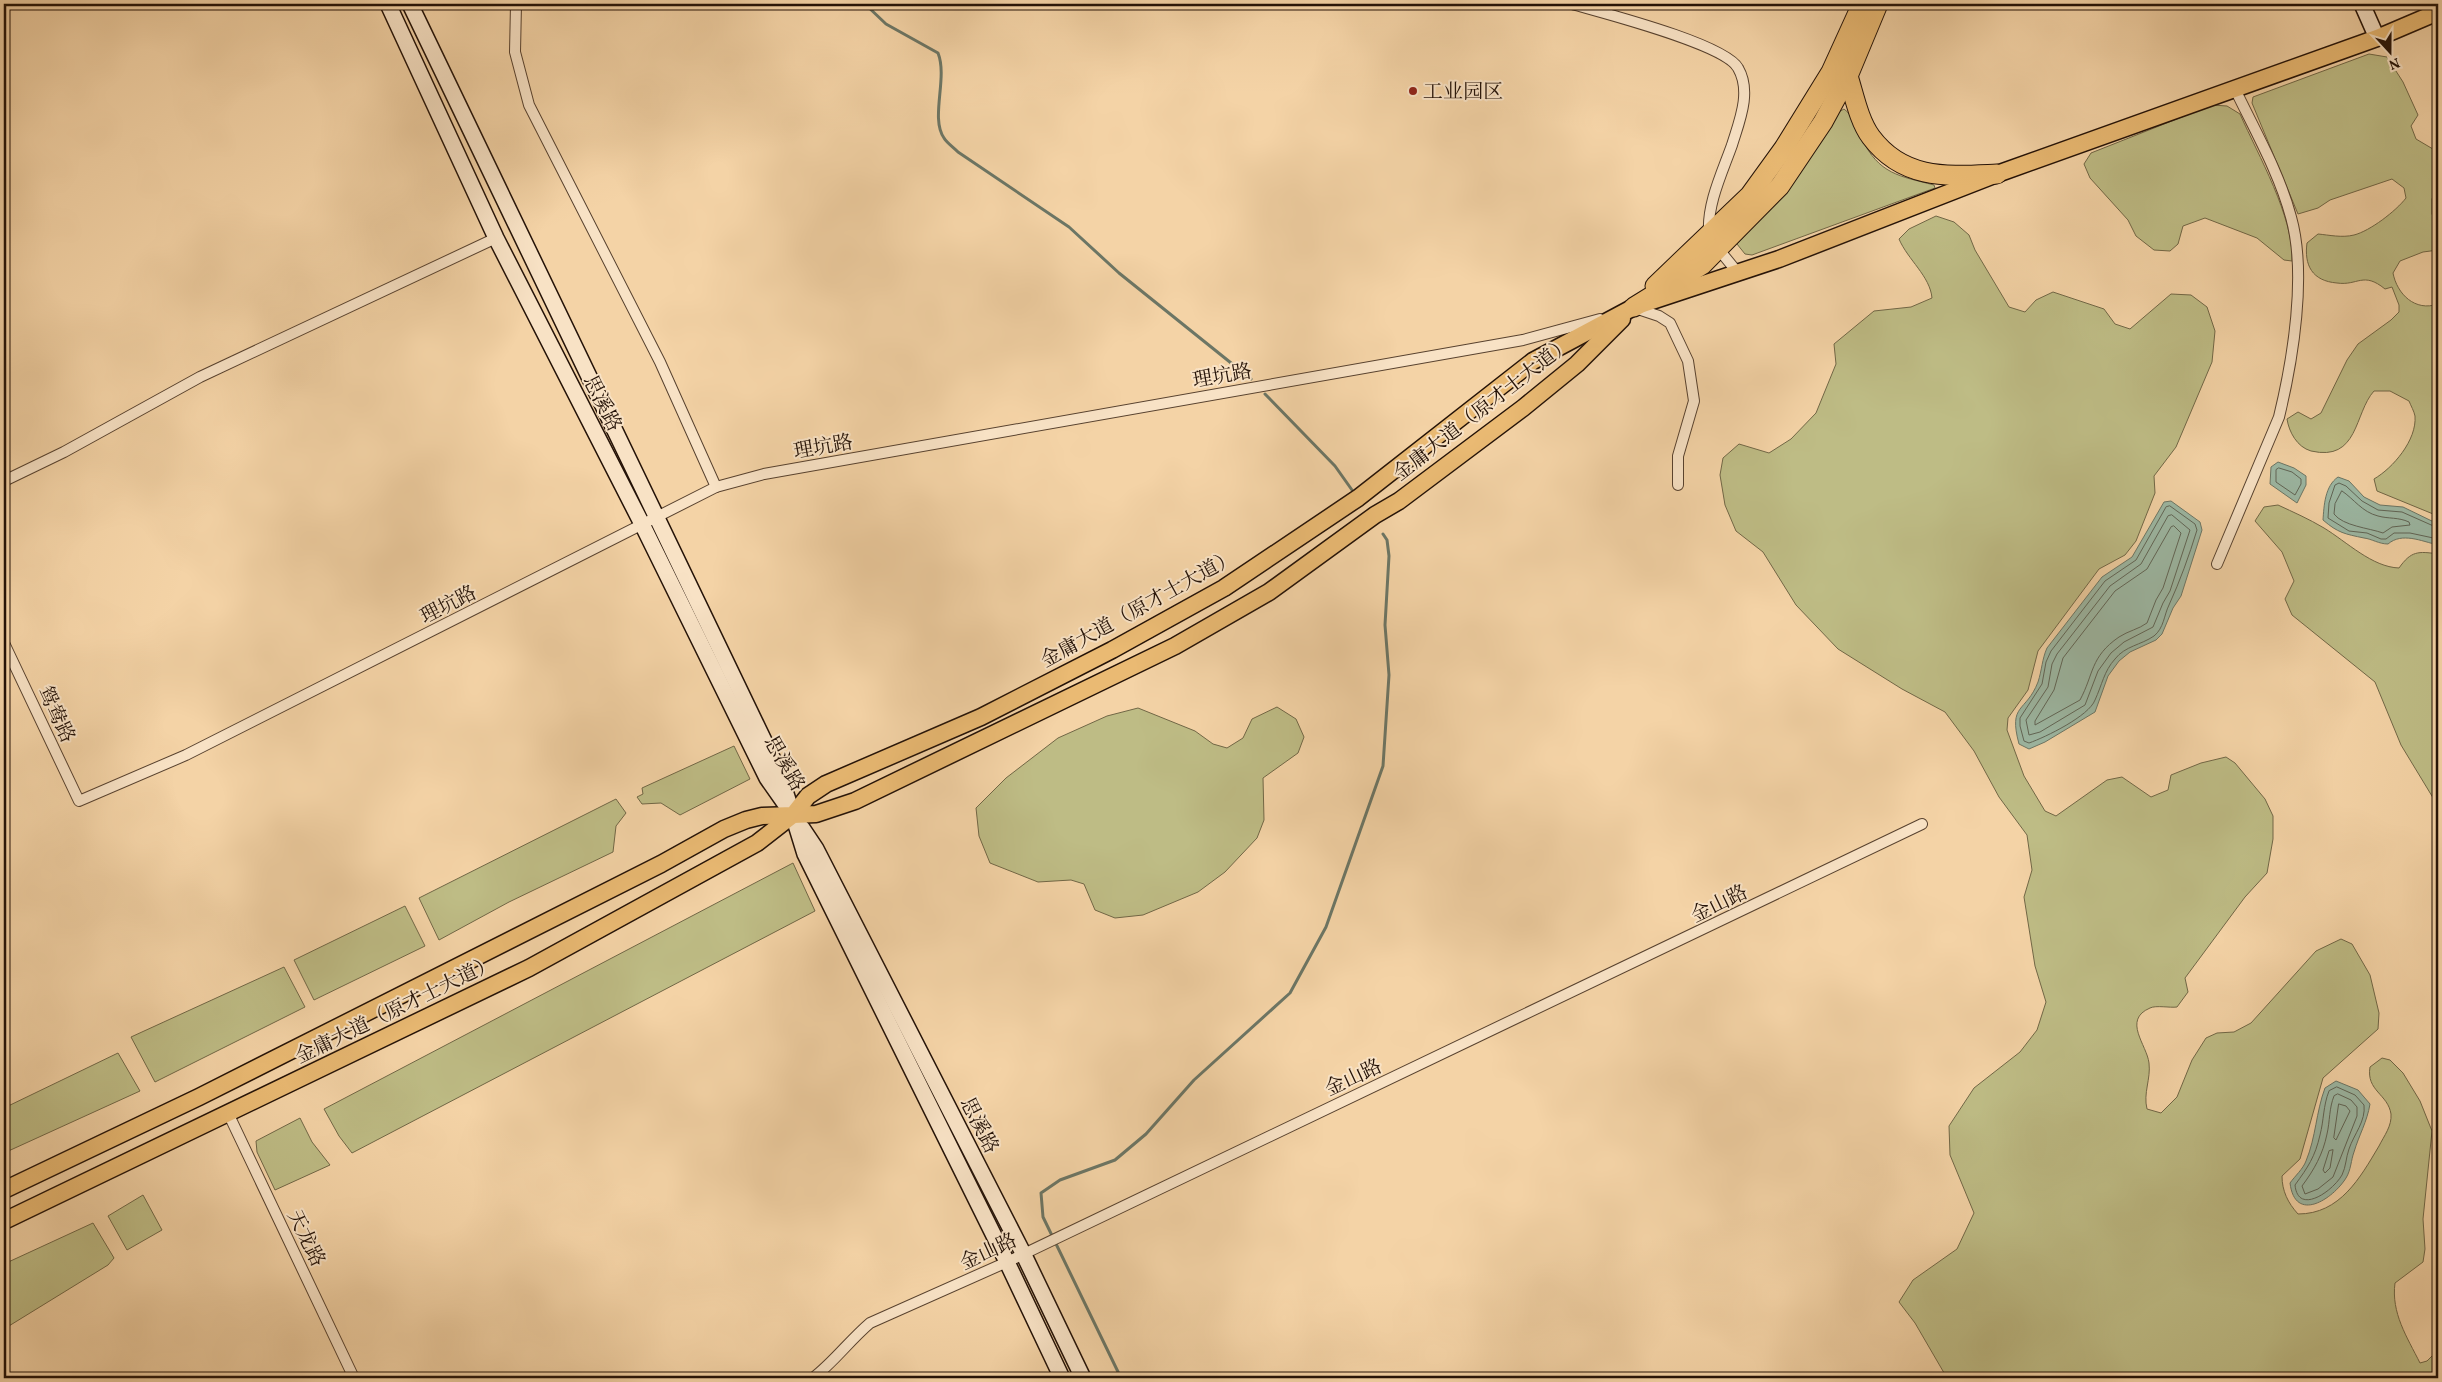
<svg xmlns="http://www.w3.org/2000/svg" width="2442" height="1382" font-family="Vollkorn,'Noto Serif SC',serif">
<style>
.green{fill:#bebc85;stroke:#716746}
.water{fill:#9cb8a4;stroke:#6c7665}
.lines{fill:none;stroke-linecap:round;stroke-linejoin:round}
.shore{stroke:#606556;stroke-width:1}
.stream{stroke:#6c7665;stroke-width:3}
.street-casing{stroke:#58422f;stroke-width:12}
.secondary-casing{stroke:#241207;stroke-width:18}
.primary-casing{stroke:#241207;stroke-width:19}
.highway-casing{stroke:#241207;stroke-width:21}
.street{stroke:#f8e2c5;stroke-width:10}
.secondary{stroke:#f8e2c5;stroke-width:15}
.primary{stroke:#eaba73;stroke-width:16}
.highway{stroke:#eaba73;stroke-width:19}
.poi-dot{fill:#8f2418;stroke:#f8e2c5;stroke-width:2}
.labels{text-anchor:middle;stroke-width:4;stroke-linejoin:round;paint-order:stroke}
.poi-label{font-size:20px;fill:#241207;stroke:#f8e2c5;text-anchor:start}
.street-label{font-size:20px;fill:#241207;stroke:#f8e2c5}
</style>
<rect width="100%" height="100%" fill="#f4d3a6"/>
<filter id="stains"><feTurbulence type="fractalNoise" baseFrequency=".004" numOctaves="4"/><feColorMatrix values="0 0 0 0 .2 0 0 0 0 .09 0 0 0 0 .02 0 0 0 .5 -.17"/></filter>
<radialGradient id="worn" r=".72"><stop offset=".6" stop-color="#630" stop-opacity="0"/><stop offset="1" stop-color="#630" stop-opacity=".3"/></radialGradient>
<g class="green">
<path d="M2369,54L2387,57L2403,82L2418,115L2411,126L2416,139L2438,152V185L2432,199V214L2438,227V250L2423,252L2400,261L2393,273C2397,294 2415,312 2438,304V516L2377,491L2374,479C2393,468 2417,440 2415,416C2414,411 2411,406 2409,401L2390,391H2374C2354,413 2359,462 2311,451C2297,447 2289,432 2287,419L2298,412L2311,419L2321,413L2347,360L2358,344L2391,320L2399,312V305L2392,287L2385,289C2363,271 2358,286 2337,283C2312,281 2304,265 2307,243L2318,234C2329,235 2342,238 2354,235C2370,231 2396,211 2406,198L2404,188L2392,179L2330,200L2318,208L2298,214L2252,103L2253,97Z"/>
<path d="M2212,105L2227,106L2240,114C2258,155 2294,217 2292,261L2284,260L2257,238L2205,218L2183,226L2178,244L2170,251L2154,250L2136,236L2128,220L2090,178L2084,164L2091,153Z"/>
<path d="M1844,109C1854,116 1856,129 1862,139C1879,174 1899,176 1934,185L1935,188L1752,255L1745,254L1737,244L1755,224L1837,113Z"/>
<path d="M1936,216L1954,222L1969,235L1975,250L2009,307L2025,312L2036,300L2053,292L2104,309L2115,324L2130,329L2171,294L2191,295L2207,307L2215,331L2212,362L2176,447L2154,476L2155,493L2136,541L2125,555L2099,569L2038,651L2028,690L2008,718L2007,730L2024,776L2045,811L2056,816L2107,780L2122,777L2151,797L2168,790L2171,775L2201,763L2226,757L2235,763L2265,799L2273,816V839L2267,873L2245,897L2185,978L2188,992L2177,1007C2170,1008 2156,1005 2150,1008C2122,1020 2147,1045 2149,1063C2151,1079 2143,1093 2147,1109L2161,1113L2177,1097L2192,1060L2206,1038L2217,1033L2234,1032L2251,1023L2316,951L2341,939L2352,944L2370,975L2379,1013L2378,1029L2323,1078L2300,1159L2282,1176C2282,1191 2288,1203 2298,1214C2340,1214 2360,1178 2379,1146C2384,1136 2392,1126 2391,1114C2388,1094 2366,1091 2370,1067L2382,1058L2390,1060L2403,1073L2420,1101L2432,1131L2423,1219L2425,1249L2423,1262L2395,1283C2391,1313 2407,1337 2420,1363L2427,1361L2438,1350V1378H1947L1915,1323L1899,1302L1913,1280L1957,1249L1974,1213L1950,1155L1949,1126L1974,1088L2020,1052L2037,1030L2046,1002L2035,966L2024,897L2032,870L2027,835L1999,797L1974,751L1945,712L1902,689L1838,649L1796,605L1763,552L1736,531L1725,505L1720,475L1723,458L1739,444L1769,453L1791,439L1816,413L1836,364L1834,344L1874,311L1911,307L1932,298C1930,276 1908,260 1899,239L1909,229Z"/>
<path d="M2278,505C2293,512 2309,519 2324,528C2347,542 2372,567 2399,568C2411,551 2418,551 2438,554V806L2401,745L2375,682L2292,615L2285,599L2294,581L2282,552L2255,521L2264,507Z"/>
<polygon points="1277,707 1296,719 1304,737 1298,753 1263,778 1264,820 1257,838 1225,872 1198,892 1143,915 1115,918 1095,910 1084,884 1071,880 1038,882 990,863 979,836 976,808 1006,778 1058,738 1107,716 1138,708 1195,731 1213,744 1227,748 1243,738 1252,719"/>
<polygon points="734,746 750,779 680,815 661,803 642,804 637,797 643,794 642,788"/>
<polygon points="616,799 626,813 616,826 613,852 509,902 439,940 419,898"/>
<polygon points="793,863 815,911 352,1153 339,1136 324,1109"/>
<polygon points="405,906 425,946 314,1000 294,960"/>
<polygon points="284,967 305,1007 155,1082 131,1037"/>
<polygon points="118,1053 140,1091 4,1153 4,1108"/>
<polygon points="300,1118 312,1142 330,1165 275,1190 257,1152 256,1141"/>
<polygon points="143,1195 162,1230 127,1250 108,1216"/>
<polygon points="93,1223 114,1258 108,1265 4,1329 4,1264"/>
</g>
<g class="water">
<polygon points="2278,462 2294,468 2306,476 2306,485 2297,503 2270,484 2271,467"/>
<path d="M2338,477L2349,481L2364,497L2380,505L2403,507L2438,524V545C2421,541 2402,532 2388,544C2379,544 2372,539 2364,538C2345,534 2338,533 2323,520C2324,505 2325,486 2338,477Z"/>
<path d="M2171,501L2200,522L2202,530L2181,596L2173,608L2162,634L2156,640L2130,652L2119,661L2108,676L2095,712L2045,742L2029,749L2019,744C2008,703 2026,713 2038,682C2042,670 2042,659 2047,648L2102,577L2132,557L2164,502Z"/>
<path d="M2336,1081L2358,1090L2370,1104C2367,1122 2359,1135 2354,1152C2351,1160 2351,1170 2346,1178C2333,1199 2295,1224 2290,1183C2295,1176 2303,1169 2306,1161C2316,1137 2316,1112 2325,1088Z"/>
</g>
<g class="lines">
<g class="shore">
<polygon points="2279,468 2292,472 2301,479 2301,484 2295,495 2276,482 2276,470"/>
<path d="M2342,491C2354,499 2362,512 2378,516C2389,519 2398,517 2409,522L2410,525L2392,527L2383,533C2369,528 2343,526 2334,514L2335,504Z"/>
<path d="M2170,506L2195,524L2197,530C2189,556 2180,581 2169,605C2164,615 2164,628 2154,636C2141,645 2125,646 2115,659C2104,671 2102,685 2095,700C2089,716 2046,737 2029,743L2024,741L2020,726V718L2042,684L2046,662L2051,651L2105,581L2136,560L2166,507Z"/>
<polygon points="2172,515 2190,530 2170,591 2163,603 2153,627 2124,642 2111,653 2098,671 2085,705 2040,732 2029,735 2026,720 2048,687 2052,664 2057,654 2110,586 2141,564 2168,516"/>
<path d="M2174,526L2181,533L2163,588L2156,600L2147,623C2139,629 2128,631 2119,637C2090,657 2094,674 2080,700L2035,725V721L2054,690L2063,658L2115,591L2147,569L2171,527Z"/>
<polyline points="2438,528 2402,512 2378,510 2362,501 2346,486 2339,483 2335,485 2329,503 2328,518 2349,531 2367,533 2381,539 2386,539 2394,533 2410,533 2438,539"/>
<path d="M2337,1087L2355,1095L2364,1105C2366,1121 2354,1134 2349,1149C2346,1157 2346,1167 2342,1175C2333,1191 2298,1216 2295,1185C2308,1167 2315,1157 2320,1135C2324,1120 2323,1106 2329,1091Z"/>
<path d="M2338,1094L2351,1100L2357,1107V1116L2333,1177L2318,1189L2305,1194L2302,1186C2314,1170 2323,1154 2327,1134C2330,1121 2329,1108 2334,1096Z"/>
<polygon points="2339,1104 2346,1106 2350,1111 2336,1140 2334,1138"/>
<polygon points="2333,1150 2330,1168 2325,1173 2323,1170 2329,1151"/>
</g>
<g class="stream">
<path d="M865,4L886,24L938,53C948,78 930,118 944,138C947,143 953,147 958,152L1069,227L1119,273L1251,379"/>
<polyline points="1265,394 1335,466 1352,490"/>
<polyline points="1121,1378 1043,1217 1041,1193 1060,1180 1115,1160 1146,1134 1194,1080 1290,993 1326,927 1383,766 1389,675 1385,625 1389,556 1387,540 1383,534"/>
</g>
<g class="street-casing">
<g id="street">
<polyline points="516,4 515,52 529,105 660,362 716,487"/>
<path d="M1572,4C1603,13 1725,44 1738,68C1752,92 1739,122 1732,145C1722,173 1707,204 1709,233"/>
<polyline points="1716,246 1738,273"/>
<polyline points="1635,308 1659,316 1670,323 1688,361 1694,401 1678,456 1678,485"/>
<polyline points="4,481 64,452 200,377 496,238"/>
<path d="M2217,564L2279,417C2293,359 2307,274 2291,217C2279,172 2254,129 2234,87"/>
<polyline points="4,643 79,801 186,755 716,487 764,474 1523,340 1600,319"/>
<polyline points="228,1113 354,1378"/>
<path d="M813,1378C834,1362 849,1341 870,1323L1007,1262L1922,824"/>
</g>
</g>
<g class="secondary-casing">
<g id="secondary">
<polyline points="388,4 496,238 643,526 767,778 793,815 805,854 1007,1262 1062,1378"/>
<polyline points="410,4 779,772 789,803"/>
<polyline points="2362,4 2377,38"/>
<polyline points="802,828 816,849 1023,1253 1083,1378"/>
</g>
</g>
<g class="primary-casing">
<g id="primary">
<polyline points="4,1190 199,1097 661,864 724,829 746,820 762,816 793,815 808,796 826,784 981,717 1112,650 1224,588 1358,498 1533,361 1634,307 1779,259 1997,174 2377,38 2438,12"/>
<polyline points="4,1221 529,968 757,843 793,815 816,814 855,801 1175,646 1269,592 1375,515 1399,501 1523,408 1577,364 1622,319"/>
</g>
</g>
<g class="highway-casing">
<g id="highway">
<path d="M1848,76C1854,95 1859,121 1871,137C1904,181 1949,176 1997,174"/>
<polyline points="1655,286 1750,195 1784,148 1831,72 1862,4"/>
<polyline points="1634,307 1702,265 1780,186 1823,122 1848,76 1878,4"/>
</g>
</g>
<use href="#street" class="street"/>
<use href="#secondary" class="secondary"/>
<use href="#primary" class="primary"/>
<use href="#highway" class="highway"/>
</g>
<circle class="poi-dot" cx="1413" cy="91" r="5"/>
<g class="labels">
<g class="poi-label">
<text x="1423" y="98">工业园区</text>
</g>
<g class="street-label">
<text transform="translate(1222 375) rotate(-10)" y="7">理坑路</text>
<text transform="translate(603 403) rotate(63)" y="7">思溪路</text>
<text transform="translate(1482 408) rotate(-38)" y="7">金庸大道（原才士大道）</text>
<text transform="translate(823 446) rotate(-10)" y="7">理坑路</text>
<text transform="translate(448 604) rotate(-27)" y="7">理坑路</text>
<text transform="translate(1138 608) rotate(-29)" y="7">金庸大道（原才士大道）</text>
<text transform="translate(57 714) rotate(65)" y="7">鸳鸯路</text>
<text transform="translate(785 763) rotate(60)" y="7">思溪路</text>
<text transform="translate(1719 903) rotate(-26)" y="7">金山路</text>
<text transform="translate(395 1009) rotate(-26)" y="7">金庸大道（原才士大道）</text>
<text transform="translate(1353 1077) rotate(-25)" y="7">金山路</text>
<text transform="translate(980 1125) rotate(63)" y="7">思溪路</text>
<text transform="translate(307 1238) rotate(64)" y="7">天龙路</text>
<text transform="translate(988 1251) rotate(-25)" y="7">金山路</text>
</g>
</g>
<rect width="2442" height="1382" fill="none" stroke="#f4d3a6" stroke-width="20"/>
<rect x="5" y="5" width="2432" height="1372" fill="none" stroke="#241207" stroke-width="2.5"/>
<rect x="10" y="10" width="2422" height="1362" fill="none" stroke="#241207"/>
<g transform="translate(2390 52) rotate(159)" stroke="#f8e2c5" stroke-width="4" paint-order="stroke">
<path d="M0-4L9 19L0 12L-9 19Z" fill="#241207"/>
<text y="-8" font-size="14" font-weight="bold" text-anchor="middle" fill="#241207">N</text>
</g>
<rect width="100%" height="100%" filter="url(#stains)"/>
<rect width="100%" height="100%" fill="url(#worn)"/>
</svg>
